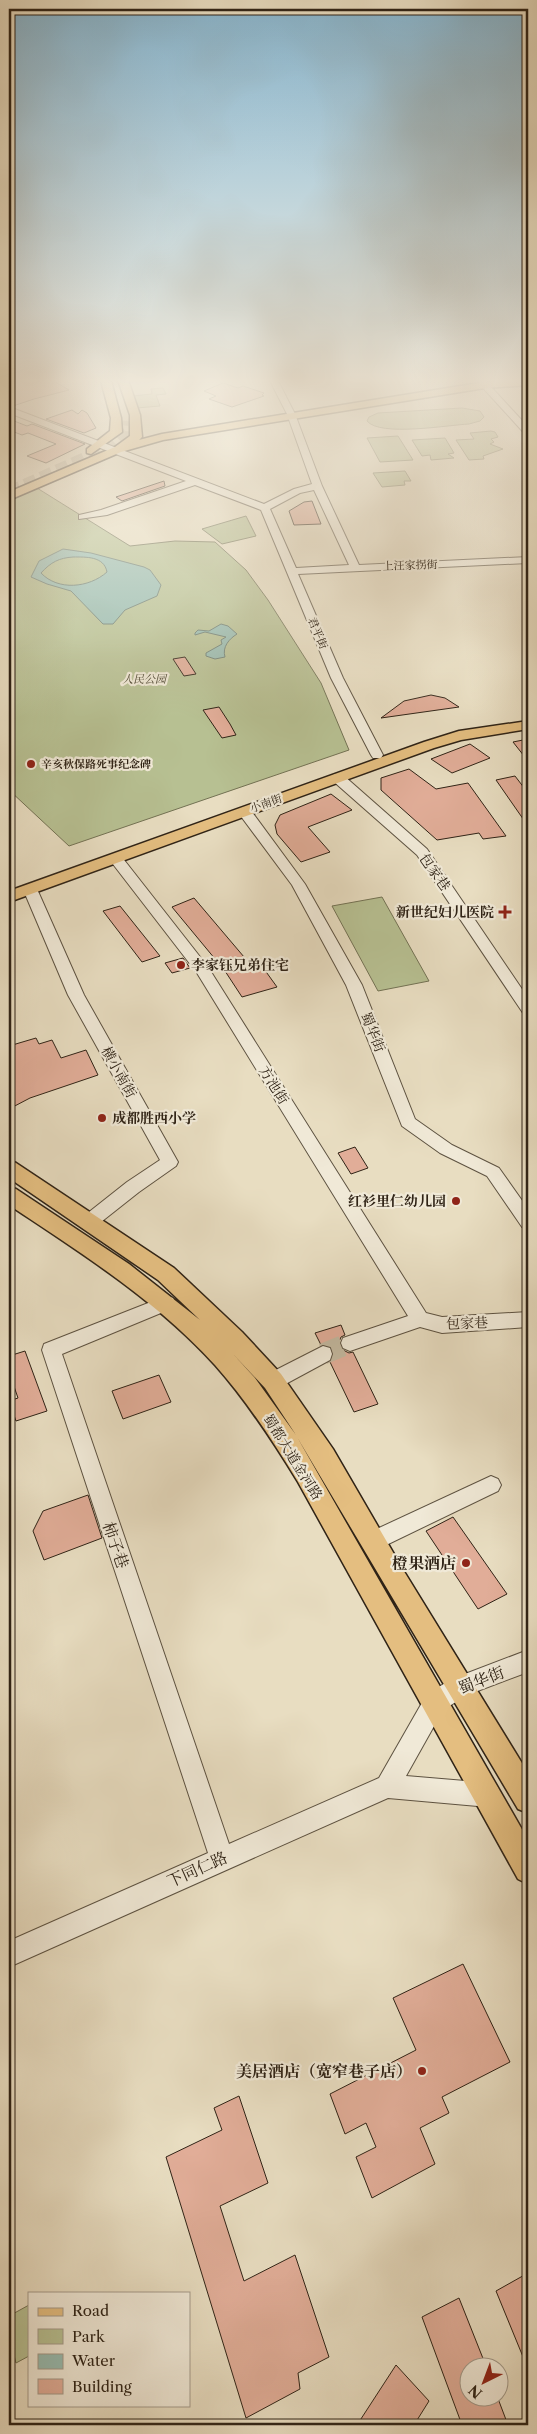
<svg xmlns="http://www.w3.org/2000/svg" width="537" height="2434" font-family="'Libre Caslon Text','Noto Serif SC',serif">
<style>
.green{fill:#b7c092;stroke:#737254}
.water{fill:#97bcb1;stroke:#6d7f73;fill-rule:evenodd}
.building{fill:#e1ad98;stroke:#2f2316}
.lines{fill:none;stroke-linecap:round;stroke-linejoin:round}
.minor-tunnel{stroke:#c3b89f;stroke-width:21;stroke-dasharray:21 11;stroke-linecap:butt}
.major-tunnel{stroke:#c3b89f;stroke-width:12;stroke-dasharray:12 5.5;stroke-linecap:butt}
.minor-casing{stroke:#5d5241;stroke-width:2}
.major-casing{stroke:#2f2316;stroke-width:3}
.minor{fill:#f0e9d7;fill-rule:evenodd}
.major{fill:#e4be80;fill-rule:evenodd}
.poi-dot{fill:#8f2418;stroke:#f0e9d7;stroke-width:2}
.labels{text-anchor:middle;stroke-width:4.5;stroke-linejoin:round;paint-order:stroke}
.far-street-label{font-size:11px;fill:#2f2316;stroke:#f0e9d7}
.far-park-label{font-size:11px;font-style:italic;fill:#514a35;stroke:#f0e9d7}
.far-poi-label{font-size:11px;font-weight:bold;fill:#2f2316;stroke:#f0e9d7;text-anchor:start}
.street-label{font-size:14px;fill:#2f2316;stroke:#f0e9d7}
.poi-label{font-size:14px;font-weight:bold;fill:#2f2316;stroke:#f0e9d7;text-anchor:end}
.near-street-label{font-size:16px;fill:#2f2316;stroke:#f0e9d7}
.near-poi-label{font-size:16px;font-weight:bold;fill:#2f2316;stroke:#f0e9d7;text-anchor:end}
</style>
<rect width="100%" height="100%" fill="#e8ddc1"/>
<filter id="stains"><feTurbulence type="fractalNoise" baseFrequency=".004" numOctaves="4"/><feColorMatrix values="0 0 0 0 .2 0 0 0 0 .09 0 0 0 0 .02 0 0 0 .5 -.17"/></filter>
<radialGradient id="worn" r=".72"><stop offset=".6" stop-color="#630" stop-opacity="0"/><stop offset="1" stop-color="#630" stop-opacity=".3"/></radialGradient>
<g class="green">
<polygon points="163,388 166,394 156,395 160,406 137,408 132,396 152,394 151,389"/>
<path d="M462,408L480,411L484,417L480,421L469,424C448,425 380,437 367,421L369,417L378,413Z"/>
<polygon points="491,431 495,432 498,437 491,439 494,442 490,444 503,449 483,456 484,459 469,460 456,440 474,439 470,433"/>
<polygon points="398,436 413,460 380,462 367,438"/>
<polygon points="445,438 454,453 448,454 454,458 431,460 430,455 422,456 412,440"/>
<polygon points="405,471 411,481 404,481 405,485 382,487 373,473"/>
<polygon points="37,488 130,546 175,541 215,542 246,570 268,600 321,683 349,750 69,846 9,790 9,500"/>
<polygon points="246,516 256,536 222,544 202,529"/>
<polygon points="382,897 429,981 378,991 332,906"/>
<polygon points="29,2305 29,2356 16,2363 9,2336 9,2316"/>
</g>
<g class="water">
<path d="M63,549L91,553L144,567L150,570L161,585L157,596L125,610L113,624H103L71,591L47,584L31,577L39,561ZM73,557C86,557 104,556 107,572C89,588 58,591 41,573C51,562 59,558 73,557Z"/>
<path d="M221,624L228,626L237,634C229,639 222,647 225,657L215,659L206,656V653L222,644L221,640L226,637L205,632L195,635V633L198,630L209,631Z"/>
</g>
<g class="building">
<polygon points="30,377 47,377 69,390 34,399 13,406 9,405 9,383"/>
<polygon points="223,383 238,388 243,386 264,393 262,395 264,396 232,407 209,399 216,396 204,391"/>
<polygon points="72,410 78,414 82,410 87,413 96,428 84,433 46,419"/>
<polygon points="9,419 27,426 32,424 85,444 46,463 27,456 56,444 28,433 22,435 9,430"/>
<polygon points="164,481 165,486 122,501 116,497"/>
<polygon points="312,501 321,524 294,525 289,511 304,502"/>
<polygon points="185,657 196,674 184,676 173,659"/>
<polygon points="431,695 445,698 459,707 381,718 404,701"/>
<polygon points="219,707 230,724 236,735 222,738 203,710"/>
<polygon points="528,739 528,761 513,742"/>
<polygon points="470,744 490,758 452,773 431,759"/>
<polygon points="409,769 436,789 468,783 506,836 483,839 479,833 437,840 381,790 381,778"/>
<polygon points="515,776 528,793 528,826 496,780"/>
<polygon points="331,794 352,810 308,827 330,852 301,862 277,834 275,825 280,815"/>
<polygon points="194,898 250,964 259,962 277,987 242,997 225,971 172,907"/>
<polygon points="120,906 160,956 142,962 103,911"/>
<polygon points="183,958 190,968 172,973 165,963"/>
<polygon points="36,1038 39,1044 52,1040 61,1058 86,1050 98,1075 30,1098 9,1109 9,1046"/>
<polygon points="355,1147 368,1168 351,1174 338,1153"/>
<polygon points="341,1325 345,1335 341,1337 339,1342 341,1349 349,1353 353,1352 378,1404 354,1412 330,1362 334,1355 332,1347 321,1345 315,1333"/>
<polygon points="25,1351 47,1411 16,1421 9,1401 18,1398 9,1372 9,1356"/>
<polygon points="159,1375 171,1402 123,1419 112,1391"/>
<polygon points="88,1495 102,1538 44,1560 33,1531 43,1511"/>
<polygon points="453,1517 507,1594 478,1609 426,1531"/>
<polygon points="463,1964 510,2062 442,2097 449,2113 420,2128 435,2164 372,2198 356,2157 376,2147 366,2123 345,2134 330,2094 416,2050 393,1998"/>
<polygon points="239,2096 268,2183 220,2206 244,2281 295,2255 329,2357 298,2373 300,2389 246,2418 166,2157 222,2130 214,2108"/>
<polygon points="528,2273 528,2369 496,2291"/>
<polygon points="459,2298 486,2366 470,2366 470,2396 497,2396 508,2425 462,2425 422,2317"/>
<polygon points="396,2365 429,2401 414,2425 357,2425"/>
</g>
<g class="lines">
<polyline class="minor-tunnel" points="323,1354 350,1343"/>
<polyline class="major-tunnel" points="9,492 114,445 127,433 128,421"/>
<g class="minor-casing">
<g id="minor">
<path d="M268,377H276L295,414L322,486L359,565L528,557V563L298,574L343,678L383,755L381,758H373L371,755L331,678L261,510L195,485L107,515L79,519V515L101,510L186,481L9,413V407L12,408L264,504L294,489L312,484L287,414ZM314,490L349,565L296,568L270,509L300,493Z"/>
<polygon points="473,377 482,377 528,427 528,435 525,434"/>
<polygon points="338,774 343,775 427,849 528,998 528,1014 523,1013 417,855 333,781 332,778 333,775"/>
<polygon points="244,807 249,808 305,884 362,985 415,1119 452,1145 499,1168 528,1209 528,1229 522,1227 487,1176 440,1153 402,1126 346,985 292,885 237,811"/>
<polygon points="116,855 121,856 208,967 426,1313 442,1317 528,1312 528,1327 442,1333 420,1327 350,1351 343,1348 341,1343 343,1338 408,1316 197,973 109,859"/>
<polygon points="30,885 37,889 84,995 178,1162 176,1166 139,1192 96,1226 90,1228 84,1226 81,1221 84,1216 127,1182 160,1160 68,995 23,889"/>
<polygon points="166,1296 173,1298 175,1303 173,1308 62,1354 229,1844 379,1778 427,1694 452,1679 528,1650 528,1672 467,1695 443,1710 406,1776 489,1783 497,1787 501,1795 497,1803 489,1807 388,1798 9,1967 9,1941 208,1853 42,1350 44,1344"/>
<polygon points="323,1346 330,1348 332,1354 330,1360 280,1387 273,1389 266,1387 263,1381 266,1375"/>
<polygon points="491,1476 498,1479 501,1485 498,1491 380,1548 373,1551 366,1548 363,1541 366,1534"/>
</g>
</g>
<g class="major-casing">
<g id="major">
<polygon points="100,377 110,377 121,418 122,432 91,454 87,453 87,449 110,431 111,418"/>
<polygon points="117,377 127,377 140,415 142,437 139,440 162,434 485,382 528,379 528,385 485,388 163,440 121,452 9,500 9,492 115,447 130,436 130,415"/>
<polygon points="528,721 528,729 461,740 434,748 9,902 9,891 424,742 459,731"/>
<path d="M9,1160L16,1163L174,1268L242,1332L281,1374L333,1449L405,1573L528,1773V1813L518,1809L297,1437L528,1840V1884L518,1879L298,1482C273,1441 247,1401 215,1365C156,1300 81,1253 9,1205V1187L16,1189L129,1264L200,1320L158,1280L9,1178ZM233,1354L265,1388L296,1435L255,1378Z"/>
</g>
</g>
<use href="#minor" class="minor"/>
<use href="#major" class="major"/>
</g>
<linearGradient id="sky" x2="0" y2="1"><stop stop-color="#87b7d2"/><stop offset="0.53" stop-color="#f5f0e3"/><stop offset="1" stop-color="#f5f0e3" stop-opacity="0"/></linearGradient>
<rect width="537" height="718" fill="url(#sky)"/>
<g class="poi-dot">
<circle cx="31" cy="764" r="5"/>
<path d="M502.5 904.5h5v5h5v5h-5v5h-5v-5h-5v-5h5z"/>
<circle cx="181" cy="965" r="5"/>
<circle cx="102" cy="1118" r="5"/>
<circle cx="456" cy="1201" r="5"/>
<circle cx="466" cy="1563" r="5"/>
<circle cx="422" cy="2071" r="5"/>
</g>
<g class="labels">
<g class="far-street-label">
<text transform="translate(410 565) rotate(-2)" y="4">上汪家拐街</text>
<text transform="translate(318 633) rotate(67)" y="4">君平街</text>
<text transform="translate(266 803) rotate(-20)" y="4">小南街</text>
</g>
<g class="far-park-label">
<text x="144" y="683">人民公园</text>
</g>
<g class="far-poi-label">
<text x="41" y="768">辛亥秋保路死事纪念碑</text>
</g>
<g class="street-label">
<text transform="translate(435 872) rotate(55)" y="5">包家巷</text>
<text transform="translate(373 1032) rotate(68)" y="5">蜀华街</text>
<text transform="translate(119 1072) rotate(61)" y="5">横小南街</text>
<text transform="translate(274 1085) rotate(58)" y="5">方池街</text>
<text transform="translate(467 1323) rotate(-2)" y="5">包家巷</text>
<text transform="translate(293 1457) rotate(58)" y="5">蜀都大道金河路</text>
</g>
<g class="poi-label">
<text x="494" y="917">新世纪妇儿医院</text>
<text x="191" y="970" text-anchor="start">李家钰兄弟住宅</text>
<text x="112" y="1123" text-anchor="start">成都胜西小学</text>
<text x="446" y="1206">红衫里仁幼儿园</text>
</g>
<g class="near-street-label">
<text transform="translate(116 1545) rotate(71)" y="6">柿子巷</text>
<text transform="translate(481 1680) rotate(-22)" y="6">蜀华街</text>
<text transform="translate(197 1869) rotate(-24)" y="6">下同仁路</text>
</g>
<g class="near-poi-label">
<text x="456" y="1569">橙果酒店</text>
<text x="412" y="2077">美居酒店（宽窄巷子店）</text>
</g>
</g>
<rect width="537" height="2434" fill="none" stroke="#e8ddc1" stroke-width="30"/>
<rect x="10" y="10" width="517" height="2414" fill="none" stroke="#2f2316" stroke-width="2.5"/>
<rect x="15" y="15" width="507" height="2404" fill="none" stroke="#2f2316"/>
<rect x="28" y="2292" width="162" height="115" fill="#f0e9d7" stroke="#a39a8a"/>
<rect x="38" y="2308" width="25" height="8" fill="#e4be80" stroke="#a39a8a"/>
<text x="72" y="2316" font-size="15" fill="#2f2316">Road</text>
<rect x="38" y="2329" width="25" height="15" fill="#b7c092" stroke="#a39a8a"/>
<text x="72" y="2342" font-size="15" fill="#2f2316">Park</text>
<rect x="38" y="2354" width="25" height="15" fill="#97bcb1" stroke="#a39a8a"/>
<text x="72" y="2366" font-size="15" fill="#2f2316">Water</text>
<rect x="38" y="2379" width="25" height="15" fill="#e1ad98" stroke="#a39a8a"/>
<text x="72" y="2392" font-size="15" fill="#2f2316">Building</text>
<g transform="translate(484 2382) rotate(222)"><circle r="24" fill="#f0e9d7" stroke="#a39a8a"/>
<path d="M0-4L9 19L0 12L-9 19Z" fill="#8f2418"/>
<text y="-8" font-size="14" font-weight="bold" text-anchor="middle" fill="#2f2316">N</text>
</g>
<rect width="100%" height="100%" filter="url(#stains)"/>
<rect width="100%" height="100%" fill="url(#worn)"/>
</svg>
